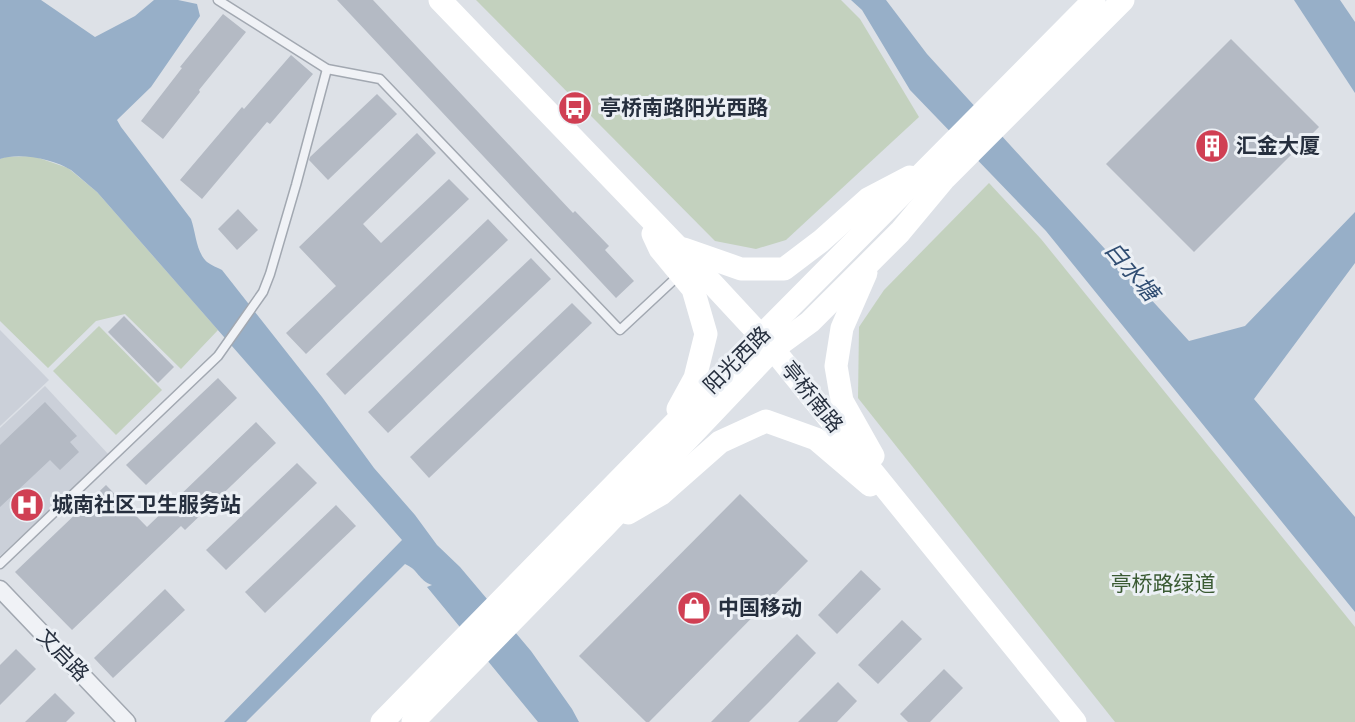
<svg xmlns="http://www.w3.org/2000/svg" width="1355" height="722" font-family="Lato,'Noto Sans SC',sans-serif">
<style>
.built{fill:#cbd0d9}
.green{fill:#c3d1be}
.water{fill:#97afc8}
.building{fill:#b4bac4}
.lines{fill:none;stroke-linecap:round;stroke-linejoin:round}
.lane-casing{stroke:#a2a8b1;stroke-width:11}
.street-casing{stroke:#a2a8b1;stroke-width:19}
.lane{stroke:#f0f2f6;stroke-width:8}
.street{stroke:#f0f2f6;stroke-width:16}
.secondary{stroke:#fff;stroke-width:23}
.labels{text-anchor:middle;stroke-width:6;stroke-linejoin:round;paint-order:stroke}
.poi-label{font-size:21px;font-weight:bold;fill:#262f3e;stroke:#ecf0f5;text-anchor:start}
.street-label{font-size:21px;fill:#262f3e;stroke:#ecf0f5}
.park-label{font-size:21px;fill:#3a5a33;stroke:#ecf0f5}
.water-label{font-size:23px;font-style:italic;fill:#304d72;stroke:#ecf0f5}
</style>
<rect width="100%" height="100%" fill="#dde1e7"/>
<g class="built">
<polygon points="0,330 49,380 0,426"/>
<polygon points="45,386 109,455 0,556 0,428"/>
</g>
<g class="green">
<polygon points="476,0 841,0 860,19 919,117 786,240 756,249 715,241"/>
<polygon points="33,156 68,168 97,192 218,330 181,369 125,314 96,321 48,368 0,321 0,159 5,157"/>
<polygon points="989,183 1041,239 1355,627 1355,722 1115,722 858,398 859,327 884,290"/>
<polygon points="99,326 162,390 116,435 53,371"/>
</g>
<g class="water">
<path d="M0,0H41L95,37L135,16L154,0H178L197,4L200,16L151,87L117,120L121,127L191,219C196,233 196,252 207,262C211,265 218,268 222,270L322,397L374,468L415,515L437,545L460,567L531,651L572,709L579,722H538L427,587L432,585C418,580 419,570 405,564L246,722H224L402,540L97,192C88,185 80,177 71,170C54,159 19,152 0,159Z"/>
<polygon points="851,0 886,0 927,54 1189,341 1245,326 1355,212 1355,263 1254,399 1355,517 1355,612 1046,231 910,90 862,10"/>
<polygon points="1294,0 1340,0 1355,22 1355,93"/>
</g>
<g class="building">
<polygon points="337,0 373,0 573,213 575,211 609,246 605,250 634,281 616,298"/>
<polygon points="223,14 246,32 199,90 200,92 163,139 141,121 182,68 180,67"/>
<polygon points="1231,39 1319,127 1194,252 1106,164"/>
<polygon points="291,55 313,74 270,124 267,122 202,199 180,180 242,107 244,109"/>
<polygon points="377,94 397,114 328,180 309,160 310,157"/>
<polygon points="417,133 436,153 363,224 381,243 449,179 469,199 306,354 286,333 336,286 299,247"/>
<polygon points="238,209 258,230 237,250 218,229"/>
<polygon points="488,219 508,240 345,395 326,374"/>
<polygon points="531,258 551,279 388,433 368,412"/>
<polygon points="572,303 592,323 429,478 410,457"/>
<polygon points="124,316 174,367 158,383 108,332"/>
<polygon points="218,378 237,398 146,485 126,465"/>
<polygon points="45,402 77,436 70,442 79,452 60,470 50,460 0,507 0,445"/>
<polygon points="256,422 276,443 185,530 181,526 72,630 15,572 106,485 147,527"/>
<polygon points="297,463 317,483 226,570 206,550"/>
<polygon points="740,494 808,561 649,722 646,722 579,656"/>
<polygon points="336,505 356,526 265,613 245,592"/>
<polygon points="861,570 881,589 837,634 818,615"/>
<polygon points="165,589 185,610 113,678 94,658"/>
<polygon points="902,620 922,639 878,684 858,665"/>
<polygon points="797,634 816,653 769,702 749,722 711,722"/>
<polygon points="16,649 36,669 0,705 0,665"/>
<polygon points="944,669 963,688 930,722 908,722 900,714"/>
<polygon points="838,682 857,701 837,722 798,722"/>
<polygon points="55,693 75,713 66,722 25,722"/>
</g>
<g class="lines">
<g class="lane-casing">
<g id="lane">
<polyline points="218,0 327,69 380,79 620,330 678,276"/>
<polyline points="0,564 218,356 263,292 270,274 296,185 327,69"/>
</g>
</g>
<g class="street-casing">
<polyline id="street" points="0,589 127,722"/>
</g>
<use href="#lane" class="lane"/>
<use href="#street" class="street"/>
<g class="secondary">
<polyline points="440,0 695,265 773,349 1075,722"/>
<polyline points="653,234 660,249 693,289 706,334 695,378 678,409"/>
<polyline points="684,249 741,269 784,269 821,241 868,199 910,177"/>
<polyline points="866,273 842,328 836,366 842,401 873,456"/>
<polyline points="628,513 661,494 720,442 766,421 816,439 870,485"/>
<polyline points="382,722 676,422 1094,0"/>
<polyline points="413,722 604,527 773,349 810,322 900,232 945,178 1123,0"/>
</g>
</g>
<defs>
<g id="bus-disc" transform="scale(1.75)"><circle r="9.5" fill="#d03f53" stroke="#ecf0f5"/><path d="M-5-6H5V4H4V6H2V4H-2V6H-4V4H-5ZM-3.5-4V0h7V-4ZM-3.5 1.2v1.5H-2V1.2ZM2 1.2v1.5H3.5V1.2Z" fill="#fff"/></g>
<g id="building-disc" transform="scale(1.75)"><circle r="9.5" fill="#d03f53" stroke="#ecf0f5"/><path d="M-4-6H4V6H1V3H-1V6H-4ZM-2.5-4.3h1.7v1.8h-1.7ZM.8-4.3h1.7v1.8H.8ZM-2.5-1h1.7V.8h-1.7ZM.8-1h1.7V.8H.8Z" fill="#fff"/></g>
<g id="hospital-disc" transform="scale(1.75)"><circle r="9.5" fill="#d03f53" stroke="#ecf0f5"/><path d="M-5-5h3v3.5h4V-5h3V5h-3V1.5h-4V5h-3Z" fill="#fff"/></g>
<g id="shop-disc" transform="scale(1.75)"><circle r="9.5" fill="#d03f53" stroke="#ecf0f5"/><path d="M-5-2.5h2.3a2.7 3.5 0 0 1 5.4 0H5L5.5 6h-11ZM-1.5-2.5h3a1.5 2.3 0 0 0-3 0Z" fill="#fff"/></g>
</defs>
<g fill-rule="evenodd">
<use href="#bus-disc" x="575" y="108"/>
<use href="#building-disc" x="1212" y="146"/>
<use href="#hospital-disc" x="27" y="505"/>
<use href="#shop-disc" x="694" y="608"/>
</g>
<g class="labels">
<g class="poi-label">
<text x="600" y="115">亭桥南路阳光西路</text>
<text x="1236" y="153">汇金大厦</text>
<text x="52" y="512">城南社区卫生服务站</text>
<text x="718" y="615">中国移动</text>
</g>
<g class="street-label">
<text transform="translate(737 360) rotate(-45)" y="7">阳光西路</text>
<text transform="translate(812 397) rotate(51)" y="7">亭桥南路</text>
<text transform="translate(63 655) rotate(46)" y="7">文启路</text>
</g>
<g class="park-label">
<text x="1163" y="591">亭桥路绿道</text>
</g>
<g class="water-label">
<text transform="translate(1132 271) rotate(50)" y="8">白水塘</text>
</g>
</g>
</svg>
